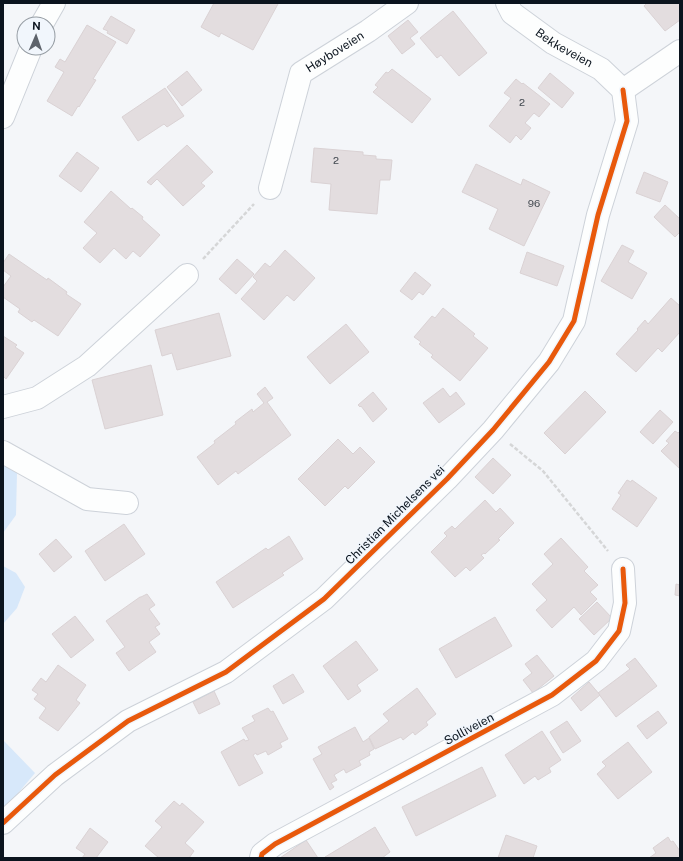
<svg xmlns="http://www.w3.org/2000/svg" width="683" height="861" font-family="'Public Sans',sans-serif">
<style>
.green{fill:#d7e8fa}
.building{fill:#e3dddf;stroke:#dad2d4}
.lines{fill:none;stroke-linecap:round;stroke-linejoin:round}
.minor-casing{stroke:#cdd2d9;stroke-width:24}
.path{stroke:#d5d6d7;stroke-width:2.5;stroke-dasharray:4 2;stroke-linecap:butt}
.minor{stroke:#fdfefe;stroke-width:22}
.cycleway-casing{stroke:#f1f6fc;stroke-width:8}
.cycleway{stroke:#e8590c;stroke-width:5}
.labels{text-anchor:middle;stroke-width:3;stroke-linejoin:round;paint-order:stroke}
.number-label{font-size:10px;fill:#444a51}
.street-label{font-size:12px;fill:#0b141e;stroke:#f1f6fc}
</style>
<rect width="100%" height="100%" fill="#f4f6f9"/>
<g class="green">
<polygon points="3,464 17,473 16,515 3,533"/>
<polygon points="3,566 16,573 25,587 17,608 3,624"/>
<polygon points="3,740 35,773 3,811"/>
</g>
<g class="building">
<polygon points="214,3 276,3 278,4 253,50 221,33 219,37 201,27"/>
<polygon points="647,3 680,3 680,20 665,31 644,6"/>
<polygon points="453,11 487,53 459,76 441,55 437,58 420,38"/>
<polygon points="111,16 135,30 127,44 107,33 108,31 103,29"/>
<polygon points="408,20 418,32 410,38 415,44 402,54 388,36"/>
<polygon points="87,25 116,42 93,79 96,80 79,107 78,106 72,116 47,101 64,72 55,67 60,59 65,62"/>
<polygon points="392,69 431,99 412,123 373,92 378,87 375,85 386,72 388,73"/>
<polygon points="187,71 202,90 182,106 167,87"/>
<polygon points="550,73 574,93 562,108 538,88"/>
<polygon points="516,79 522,84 523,83 550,104 539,117 534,113 525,123 531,128 521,140 516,135 510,143 489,126 511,98 504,93"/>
<polygon points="165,88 184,116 167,127 164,124 138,141 122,117"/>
<polygon points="187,145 213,172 201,183 205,186 183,206 157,179 151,185 147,182"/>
<polygon points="314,148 363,152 363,155 376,156 376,159 392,160 390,180 380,180 377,214 329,210 331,184 311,182"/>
<polygon points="77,152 99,168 81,192 59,176"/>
<polygon points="476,164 521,185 523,179 550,192 524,246 489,229 498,209 462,192"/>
<polygon points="644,172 668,182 660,202 636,193"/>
<polygon points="111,191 131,209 132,208 143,217 142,219 160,235 140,257 133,251 126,259 114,248 100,263 83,248 97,233 84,222"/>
<polygon points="665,205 680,219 680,232 675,237 654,217"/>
<polygon points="622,245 634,251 628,262 647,273 632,299 601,281"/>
<polygon points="285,250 315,278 294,301 287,295 264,320 241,299 257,281 253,277 265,263 270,267"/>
<polygon points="527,252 564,266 557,286 520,273"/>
<polygon points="9,254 47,280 48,278 67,292 66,294 81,304 58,336 34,320 32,322 18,312 20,309 3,297 3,287 11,276 3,270 3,263"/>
<polygon points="237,259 254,274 236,294 219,279"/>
<polygon points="415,272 431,285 423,295 419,292 412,300 400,291"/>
<polygon points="671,298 680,306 680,332 662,352 658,348 636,372 616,354 638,330 637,329 645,320 648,324"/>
<polygon points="443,308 475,334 473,336 488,348 460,381 431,357 433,355 419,344 421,342 414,337 432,316 435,318"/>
<polygon points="219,313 231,356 177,370 172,353 162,356 155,330"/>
<polygon points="346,324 369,352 330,384 307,357"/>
<polygon points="3,336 17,345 15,347 24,353 6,379 3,376"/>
<polygon points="151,365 163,415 105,429 92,380"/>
<polygon points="265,387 273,398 267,402 291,435 238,474 236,471 218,485 197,457 215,443 214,441 236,424 235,422 252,409 253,412 264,403 257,394"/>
<polygon points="443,388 450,397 456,392 465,404 439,423 423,403"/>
<polygon points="585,391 606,412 565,454 544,433"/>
<polygon points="373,392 387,409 373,422 361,406 360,407 358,405"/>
<polygon points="660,410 673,422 653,444 640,432"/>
<polygon points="675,431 678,433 680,431 680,469 661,451 669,443 666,441"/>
<polygon points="338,439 353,454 360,447 375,462 348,489 345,486 325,506 298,479"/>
<polygon points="493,458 511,475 493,494 475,477"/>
<polygon points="627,480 631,482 632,480 657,498 637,527 612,509 621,495 618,493"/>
<polygon points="485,500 496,512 500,508 514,523 498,539 500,540 485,554 484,553 481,555 484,558 470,571 466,567 455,577 431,552 447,536 444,533 452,526 455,529"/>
<polygon points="124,524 145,554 105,581 85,551"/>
<polygon points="289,536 303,559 282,573 284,575 233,608 216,582 266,548 268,550"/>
<polygon points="561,538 588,567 584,571 598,585 590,592 597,599 581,615 574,607 552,628 536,610 547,600 532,584 553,564 544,554"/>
<polygon points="56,539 72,557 54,572 39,554"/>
<polygon points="676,584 680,585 680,596 675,595"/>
<polygon points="147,594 155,605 149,609 160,624 155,627 160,634 149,642 156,652 129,671 116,653 125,647 106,621 140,597 141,597"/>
<polygon points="597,602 612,618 594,635 579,619"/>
<polygon points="75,616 94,640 71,658 52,634"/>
<polygon points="495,617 512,646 456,678 439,649"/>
<polygon points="356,641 378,670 357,685 361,691 348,700 323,666"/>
<polygon points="537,655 554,676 533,693 523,680 532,673 525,664"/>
<polygon points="635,658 657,686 616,717 598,693 630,669 626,665"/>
<polygon points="58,665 86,685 76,700 80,703 58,731 39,718 46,708 34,699 38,694 32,690 41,678 46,682"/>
<polygon points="293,674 304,692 283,704 273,686"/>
<polygon points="589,682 600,695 581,711 571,698"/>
<polygon points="417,688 436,714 426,722 428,725 415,735 413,732 403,740 401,737 375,749 369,737 389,721 383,714"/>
<polygon points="214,691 220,704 199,714 193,702"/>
<polygon points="268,708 271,712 273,711 288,739 280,743 282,747 268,755 266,751 257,755 256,753 253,755 263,773 239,786 221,752 244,739 245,741 249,740 242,728 255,721 252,716"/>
<polygon points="658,711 667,723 647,739 637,726"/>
<polygon points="567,721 581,741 563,753 550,732"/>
<polygon points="355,727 363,742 369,738 374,749 369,752 370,755 359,761 361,765 346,773 344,769 334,775 337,780 331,783 334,787 330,790 313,759 322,754 318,747"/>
<polygon points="542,731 561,760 549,768 551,772 538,780 535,776 524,784 505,755"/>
<polygon points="628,742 652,772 618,799 597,774 606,766 602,762"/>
<polygon points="482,767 496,796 416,836 402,807"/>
<polygon points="174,801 180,806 182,803 204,822 185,843 194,851 189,858 159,858 145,846 162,827 155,821"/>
<polygon points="375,827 390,852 382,858 326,858 325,857"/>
<polygon points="90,828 108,842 96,858 82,858 85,854 76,848"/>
<polygon points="506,835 537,846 533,858 498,858"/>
<polygon points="668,837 671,842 673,841 680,851 680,858 649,858 656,853 653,848"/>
<polygon points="306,840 318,858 280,858"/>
</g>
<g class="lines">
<g class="minor-casing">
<g id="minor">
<path id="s1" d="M507,3L512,13L553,43L601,69L623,90"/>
<polyline points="42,24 54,3"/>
<polyline points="623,90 680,51"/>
<polyline points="3,117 31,48"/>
<path id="s2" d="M270,188L301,73L368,31L407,3"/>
<polyline points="3,407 37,398 87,366 187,275"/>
<polyline points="3,452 87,499 127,503"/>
<polyline points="3,823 55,775 128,721 226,672 324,599 447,479 493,430 549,362 574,321 598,215 627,121 623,90"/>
<polyline points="261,858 262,854 275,844 552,695 596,661 619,631 625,603 623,569"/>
</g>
</g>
<g class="path">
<polyline points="203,259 254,204"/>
<polyline points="510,444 543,471 608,551"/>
</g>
<use href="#minor" class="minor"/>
<g class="cycleway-casing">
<g id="cycleway">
<polyline points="3,823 55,775 128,721 226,672 324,599 447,479 493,430 549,362 574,321 598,215 627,121 623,90"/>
<polyline points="261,858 262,854 275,844 552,695 596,661 619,631 625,603 623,569"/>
</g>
</g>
<use href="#cycleway" class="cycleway"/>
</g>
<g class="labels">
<g class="number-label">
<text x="522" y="106">2</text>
<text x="336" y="164">2</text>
<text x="534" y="207">96</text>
</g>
<g class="street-label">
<text dy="4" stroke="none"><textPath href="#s1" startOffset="74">Bekkeveien</textPath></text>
<text dy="4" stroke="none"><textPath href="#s2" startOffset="159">Høyboveien</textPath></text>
<text transform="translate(395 515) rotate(-45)" y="4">Christian Michelsens vei</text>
<text transform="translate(469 729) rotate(-28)" y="4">Solliveien</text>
</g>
</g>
<rect width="683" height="861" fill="none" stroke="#0b141e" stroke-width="8"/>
<g transform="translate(36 36) rotate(2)"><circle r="19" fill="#f1f6fc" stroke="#959ca3"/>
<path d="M0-3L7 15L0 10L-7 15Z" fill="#5d636b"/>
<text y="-6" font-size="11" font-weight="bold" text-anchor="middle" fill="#0b141e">N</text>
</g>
</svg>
